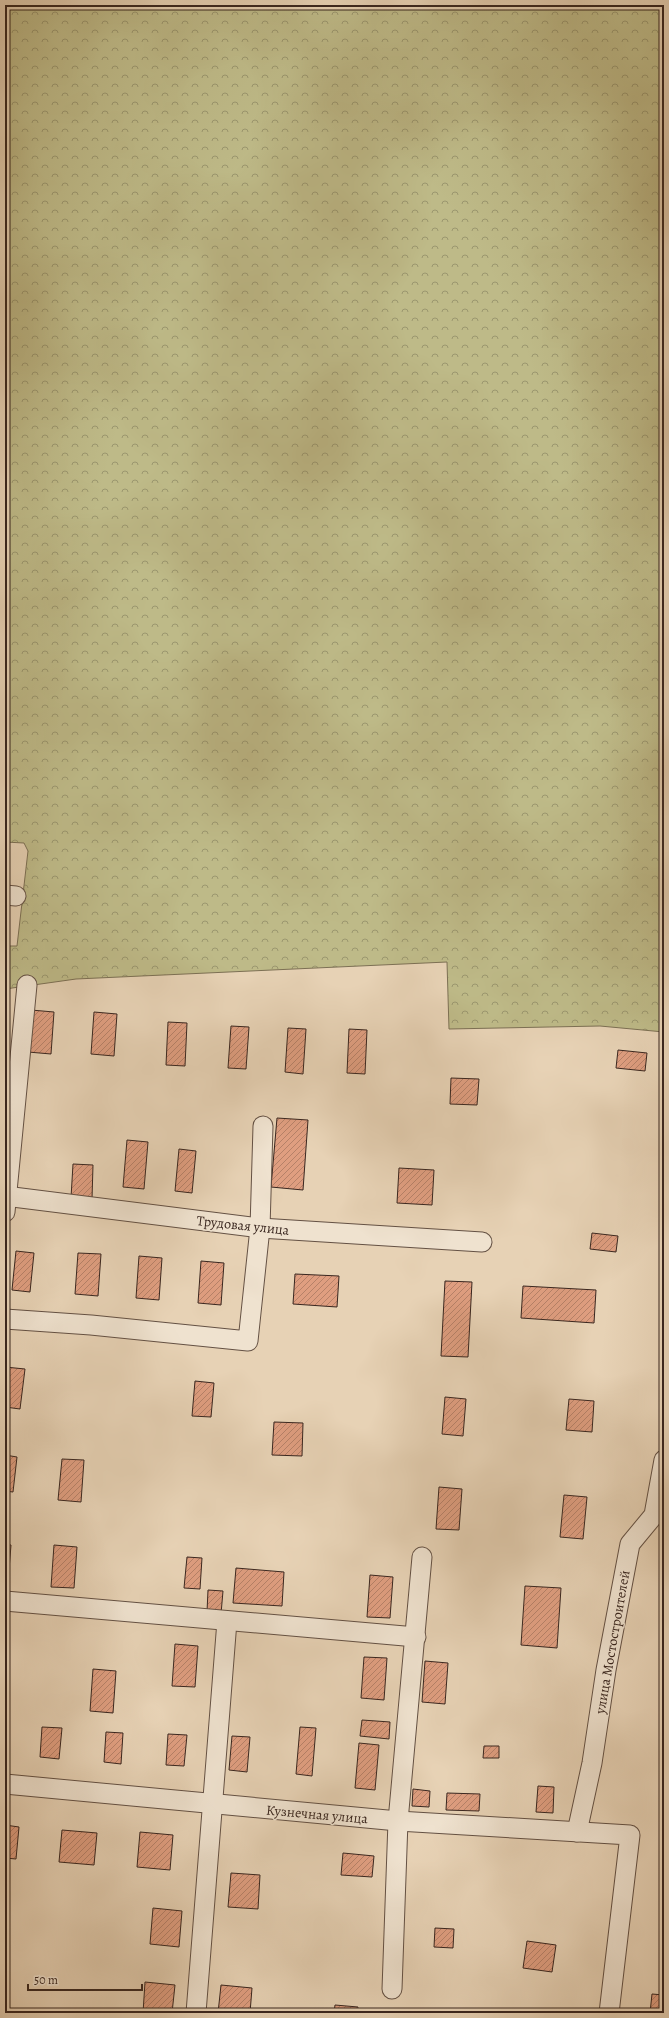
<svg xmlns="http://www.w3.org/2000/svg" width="669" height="2018" font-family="Alegreya,serif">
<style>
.forest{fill:url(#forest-crowns);stroke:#7c7054}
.building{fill:url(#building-hatch);stroke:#39261f}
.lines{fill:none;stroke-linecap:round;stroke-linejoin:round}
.minor-casing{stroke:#645144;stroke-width:21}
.minor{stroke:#efe2cf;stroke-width:19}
.labels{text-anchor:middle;stroke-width:3;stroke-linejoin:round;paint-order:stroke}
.street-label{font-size:14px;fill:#39261f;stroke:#efe2cf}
</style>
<defs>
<pattern id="forest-crowns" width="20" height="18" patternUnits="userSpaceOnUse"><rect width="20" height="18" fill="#beba88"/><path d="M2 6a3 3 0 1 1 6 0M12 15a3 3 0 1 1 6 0" fill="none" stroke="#9b976f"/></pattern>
<pattern id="building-hatch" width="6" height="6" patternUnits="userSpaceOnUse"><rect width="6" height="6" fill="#df9e80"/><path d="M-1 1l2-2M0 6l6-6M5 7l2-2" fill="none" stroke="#b68168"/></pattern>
</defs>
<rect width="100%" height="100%" fill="#e7d2b5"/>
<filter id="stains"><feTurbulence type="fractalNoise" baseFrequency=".005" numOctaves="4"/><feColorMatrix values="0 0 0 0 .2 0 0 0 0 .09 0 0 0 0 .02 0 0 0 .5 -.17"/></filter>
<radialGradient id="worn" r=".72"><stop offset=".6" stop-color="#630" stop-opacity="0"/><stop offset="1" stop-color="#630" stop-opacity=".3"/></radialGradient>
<polygon class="forest" points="5,5 664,5 664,1032 600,1026 449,1029 447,962 76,979 5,989 5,946 17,946 28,851 24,843 5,842"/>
<g class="building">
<polygon points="31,1010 54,1012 51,1054 28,1052"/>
<polygon points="94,1012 117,1014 114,1056 91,1054"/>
<polygon points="168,1022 187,1023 185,1066 166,1065"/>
<polygon points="231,1026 249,1027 246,1069 228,1068"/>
<polygon points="288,1028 306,1029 303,1074 285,1072"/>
<polygon points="349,1029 367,1030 365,1074 347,1073"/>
<polygon points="618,1050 647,1053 645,1071 616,1068"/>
<polygon points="451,1078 479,1079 477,1105 450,1104"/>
<polygon points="277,1118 308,1120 303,1190 271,1187"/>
<polygon points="127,1140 148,1142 144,1189 123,1187"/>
<polygon points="179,1149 196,1151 192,1193 175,1191"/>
<polygon points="73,1164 93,1165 92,1199 71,1198"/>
<polygon points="399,1168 434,1170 432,1205 397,1203"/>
<polygon points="592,1233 618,1236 616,1252 590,1249"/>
<polygon points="16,1251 34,1253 30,1292 12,1290"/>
<polygon points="78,1253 101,1254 98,1296 75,1294"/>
<polygon points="139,1256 162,1258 159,1300 136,1298"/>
<polygon points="201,1261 224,1263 221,1305 198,1303"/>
<polygon points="295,1274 339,1276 337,1307 293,1304"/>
<polygon points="445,1281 472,1282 468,1357 441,1356"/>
<polygon points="523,1286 596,1290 594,1323 521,1318"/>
<polygon points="5,1367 25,1369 20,1409 5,1407"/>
<polygon points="195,1381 214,1383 211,1417 192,1416"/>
<polygon points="445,1397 466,1399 463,1436 442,1434"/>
<polygon points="569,1399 594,1401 592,1432 566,1430"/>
<polygon points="274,1422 303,1423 302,1456 272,1455"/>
<polygon points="5,1455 17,1457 13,1492 5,1491"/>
<polygon points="62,1459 84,1460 81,1502 58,1500"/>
<polygon points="439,1487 462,1489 459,1530 436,1529"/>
<polygon points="564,1495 587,1497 583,1539 560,1537"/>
<polygon points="5,1544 11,1545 8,1582 5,1581"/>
<polygon points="54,1545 77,1547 74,1588 51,1587"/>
<polygon points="187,1557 202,1558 200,1589 184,1588"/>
<polygon points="236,1568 284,1572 282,1606 233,1603"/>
<polygon points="370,1575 393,1577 390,1618 367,1617"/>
<polygon points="525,1586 561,1588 557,1648 521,1645"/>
<polygon points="208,1590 223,1591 221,1614 207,1612"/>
<polygon points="175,1644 198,1646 195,1687 172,1686"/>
<polygon points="364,1657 387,1658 384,1700 361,1698"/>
<polygon points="425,1661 448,1663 445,1704 422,1702"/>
<polygon points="93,1669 116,1671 113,1713 90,1711"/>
<polygon points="362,1720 390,1722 389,1739 360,1736"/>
<polygon points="42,1727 62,1728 59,1759 40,1757"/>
<polygon points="300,1727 316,1728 312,1776 296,1774"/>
<polygon points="106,1732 123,1733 121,1764 104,1762"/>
<polygon points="168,1734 187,1735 184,1766 166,1765"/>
<polygon points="232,1736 250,1737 247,1772 229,1770"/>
<polygon points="359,1743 379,1745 375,1790 355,1788"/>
<polygon points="484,1746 499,1746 499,1758 483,1758"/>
<polygon points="538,1786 554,1787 553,1813 536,1812"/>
<polygon points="413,1789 430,1791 429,1807 412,1806"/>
<polygon points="447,1793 480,1794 479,1811 446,1810"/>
<polygon points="5,1825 19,1827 16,1859 5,1858"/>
<polygon points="62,1830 97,1833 94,1865 59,1862"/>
<polygon points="140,1832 173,1835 170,1870 137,1867"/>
<polygon points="343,1853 374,1856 372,1877 341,1875"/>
<polygon points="231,1873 260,1875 258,1909 228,1907"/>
<polygon points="153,1908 182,1911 179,1947 150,1944"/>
<polygon points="435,1928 454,1929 453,1948 434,1947"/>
<polygon points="527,1941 556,1945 552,1972 523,1968"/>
<polygon points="145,1982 175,1985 172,2013 143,2013"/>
<polygon points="221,1985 252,1988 250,2013 218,2013"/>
<polygon points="652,1994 664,1995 664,2013 650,2013"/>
<polygon points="335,2005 358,2007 357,2013 334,2013"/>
</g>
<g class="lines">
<g class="minor-casing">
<g id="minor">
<polyline points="5,895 16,896"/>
<polyline points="5,1196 260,1228 482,1242"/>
<polyline points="5,1212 27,985"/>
<polyline points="5,1319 91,1325 248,1341 260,1228 263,1126"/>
<polyline points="5,1601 416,1637"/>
<polyline points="5,1784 398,1821 630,1835 609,2013"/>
<polyline points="577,1832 592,1763 606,1670 630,1544 654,1515 664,1460"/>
<polyline points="392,1989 398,1821 422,1557"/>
<polyline points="196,2013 227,1621"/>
</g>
</g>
<use href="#minor" class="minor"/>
</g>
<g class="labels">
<g class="street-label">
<text transform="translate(243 1225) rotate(6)" y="5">Трудовая улица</text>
<text transform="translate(612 1642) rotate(-80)" y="5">улица Мостостроителей</text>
<text transform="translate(317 1814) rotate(5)" y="5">Кузнечная улица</text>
</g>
</g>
<rect width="669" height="2018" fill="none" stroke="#e7d2b5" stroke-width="20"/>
<rect x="6" y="6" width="657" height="2006" fill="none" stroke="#39261f" stroke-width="2"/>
<rect x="10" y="10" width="649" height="1998" fill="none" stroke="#39261f"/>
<path d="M28 1984v6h114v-6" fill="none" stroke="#39261f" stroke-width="2"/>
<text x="34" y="1984" font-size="12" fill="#39261f" stroke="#efe2cf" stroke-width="3" paint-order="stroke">50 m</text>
<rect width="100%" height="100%" filter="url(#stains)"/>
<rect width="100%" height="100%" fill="url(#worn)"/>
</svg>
